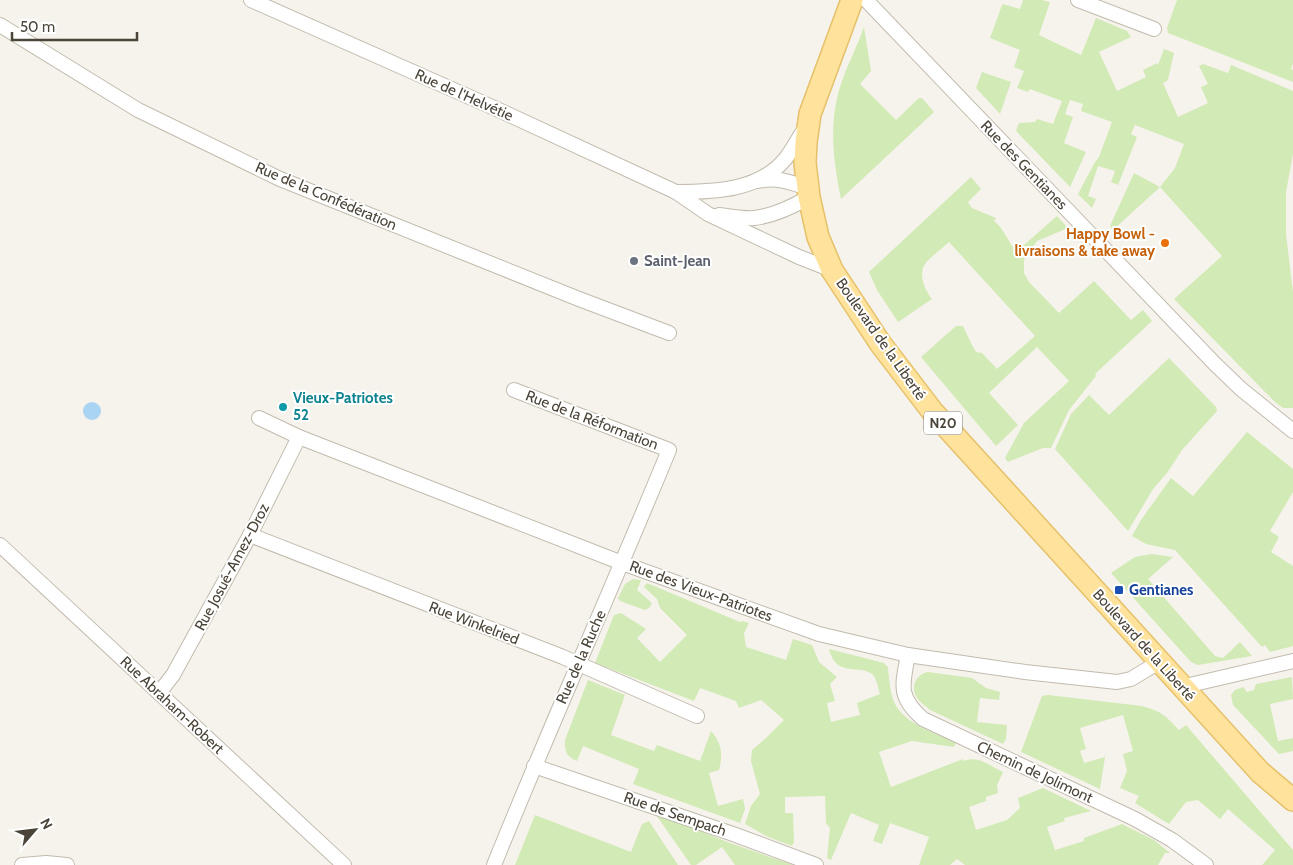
<svg xmlns="http://www.w3.org/2000/svg" width="1293" height="865" font-family="Cabin,sans-serif">
<style>
.green{fill:#d2eab5}
.water{fill:#a9d4f2}
.lines{fill:none;stroke-linecap:round;stroke-linejoin:round}
.street-casing{stroke:#c2bbae;stroke-width:16}
.primary-casing{stroke:#e6c16a;stroke-width:24}
.street{stroke:#fff;stroke-width:14}
.primary{stroke:#ffe39c;stroke-width:21}
.food-dot{fill:#e8710a;stroke:#fff;stroke-width:2}
.worship-dot{fill:#6b7280;stroke:#fff;stroke-width:2}
.culture-dot{fill:#0f9aa8;stroke:#fff;stroke-width:2}
.transit-dot{fill:#1a4fb4;stroke:#fff;stroke-width:2}
.labels{text-anchor:middle;stroke-width:4;stroke-linejoin:round;paint-order:stroke}
.shield{fill:#fff;stroke:#817c74;stroke-width:1}
.shield-label{font-size:14px;font-weight:bold;fill:#4b4439}
.street-label{font-size:15px;fill:#4b4439;stroke:#fff}
.food-label{font-size:15px;font-weight:bold;fill:#c56008;stroke:#fff;text-anchor:end}
.worship-label{font-size:15px;font-weight:bold;fill:#5b616d;stroke:#fff;text-anchor:start}
.culture-label{font-size:15px;font-weight:bold;fill:#0d838f;stroke:#fff;text-anchor:start}
.transit-label{font-size:15px;font-weight:bold;fill:#164399;stroke:#fff;text-anchor:start}
</style>
<rect width="100%" height="100%" fill="#f6f3ec"/>
<g class="green">
<polygon points="1023,0 1042,0 1050,2 1039,35 1081,55 1096,18 1127,31 1131,37 1099,52 1117,91 1146,77 1143,70 1157,63 1158,65 1164,49 1174,53 1168,80 1163,83 1178,117 1208,103 1201,87 1208,84 1199,66 1203,64 1228,73 1231,65 1293,91 1293,154 1286,192 1286,234 1293,292 1293,408 1283,408 1275,402 1174,299 1222,256 1160,187 1113,230 1110,226 1134,173 1160,187 1175,168 1184,144 1135,125 1131,134 1137,137 1118,185 1111,182 1115,171 1098,166 1088,196 1096,199 1092,208 1078,194 1095,162 1099,157 1112,122 1081,111 1083,104 1070,100 1065,114 1073,117 1064,143 1086,152 1070,187 1016,131 1019,123 1035,122 1037,119 1053,124 1062,101 1030,89 1028,92 1017,88 1024,71 1014,67 1020,50 990,38 1002,5 1003,4 1020,9"/>
<polygon points="1177,0 1293,0 1293,63 1291,69 1293,70 1293,82 1168,33 1167,28"/>
<path d="M864,27L871,71L860,84L896,120L919,98H922L934,112L841,199C833,159 828,120 842,81C848,63 858,45 864,27Z"/>
<polygon points="982,72 1011,82 1000,114 976,88"/>
<path d="M971,177L981,189L968,202L972,208L996,218L994,221C1005,229 1007,242 1017,251L1057,216L1068,228L1037,241L1024,260V273L1029,282L1059,313L1094,281L1131,320L1143,310L1152,321L1095,374L1096,376L1069,410L1051,448H1043L1008,462L1005,458L1024,423L1069,381L1037,347L989,393L1018,425L996,446L921,357L956,326H963L972,345L976,352L982,353L997,369L1035,336L949,242C943,248 929,258 925,264C918,274 925,291 932,299L898,322L877,290L869,272Z"/>
<polygon points="1169,358 1216,407 1217,411 1182,450 1167,473 1153,489 1128,531 1055,449 1071,414 1089,395 1109,415"/>
<polygon points="1247,432 1293,469 1293,492 1270,531 1279,537 1271,552 1293,566 1293,646 1270,652 1265,645 1262,647 1175,550 1146,544 1132,536 1141,520 1171,478 1193,496"/>
<polygon points="1152,554 1173,557 1148,579 1215,656 1223,658 1240,642 1252,656 1198,665 1191,662 1111,573 1135,557"/>
<polygon points="633,579 641,580 637,590 652,603 649,608 645,610 620,601 618,598 625,584"/>
<path d="M647,583L740,622L742,621L749,623L744,633L746,647L786,660L793,639L812,645L819,662L837,677L830,684L835,701L827,703L831,722L860,715L857,703L880,694C878,688 877,680 873,675C861,663 836,679 829,649L884,663L888,667C889,679 890,692 894,702C904,724 935,733 956,742L954,747L912,741L879,752L891,787L963,759L964,761C978,755 990,766 1003,772L997,785L998,793L986,797V801L969,807L976,830L1007,820L1020,808L1018,798L1043,788L1091,811L1064,818L1065,821L1047,827L1055,850L1084,841V838L1122,824L1154,840L1170,853H1165L1158,865H965L957,859L950,865H919L929,837L890,823L882,844L873,841L879,825L851,813L831,860L827,858L830,828L826,823L825,796L785,797V813H793L794,842L792,846L768,837L745,824L751,806L760,794L751,761L752,750L765,739L784,720L761,700L739,708L736,701L700,688L694,701L595,663L614,615L621,613L646,629L637,638L660,662L687,635L660,608L657,599L644,587Z"/>
<path d="M928,672L972,678L986,688L1000,692L999,700L980,698L977,722L1007,725L1006,739L1003,744L930,710C926,706 921,703 917,698C910,687 916,674 928,672Z"/>
<polygon points="1292,677 1293,699 1270,704 1278,741 1293,738 1293,751 1279,754 1233,705 1231,695 1235,690 1243,687 1247,692 1254,690 1256,684"/>
<path d="M588,680L625,695L611,735L654,751L657,745L700,761L711,731C722,743 723,755 719,770L709,773L718,806L743,799L745,809L740,823L633,784L639,769L583,746L577,761C567,758 564,750 565,740Z"/>
<path d="M1048,695L1142,706C1161,711 1166,716 1179,730L1186,725L1293,850V865H1262L1275,850L1228,809L1220,819L1198,800L1186,802L1169,824L1135,803L1139,796L1120,788L1127,771L1123,754L1133,751L1123,715L1080,728L1086,749L1080,751L1084,763L1105,757L1100,789L1021,752L1042,696Z"/>
<polygon points="654,812 730,843 793,865 735,865 722,847 696,865 691,865"/>
<polygon points="535,815 631,852 642,824 649,821 678,865 515,865"/>
</g>
<circle class="water" cx="92" cy="411" r="9"/>
<g class="lines">
<g class="street-casing">
<g id="street">
<polyline points="251,0 501,111 676,192 708,214 799,257 832,270"/>
<polyline points="866,0 1215,364 1241,389 1293,431"/>
<polyline points="1078,0 1154,29"/>
<polyline points="0,25 138,110 280,179 579,299 669,333"/>
<path d="M758,181C778,177 789,182 808,188"/>
<path d="M676,192C714,192 760,191 786,158C793,149 798,138 805,129"/>
<path d="M719,215C730,216 743,219 754,218C773,216 792,207 809,197"/>
<polyline points="259,418 299,437 622,563 819,634 908,655 1025,672 1117,682 1131,679 1159,662"/>
<polyline points="250,535 563,657 697,716"/>
<polyline points="0,545 344,865"/>
<path d="M908,655C902,686 898,697 923,719L1135,819L1172,840L1206,865"/>
<polyline points="1181,687 1293,661"/>
<polyline points="159,693 173,675 250,535 299,437"/>
<polyline points="534,766 733,834 816,865"/>
<polyline points="22,865 46,863 67,865"/>
<path d="M494,865C550,726 612,589 669,450L514,390"/>
</g>
</g>
<g class="primary-casing">
<polyline id="primary" points="852,0 810,114 806,142 805,163 809,197 818,237 832,270 880,343 932,411 1260,772 1293,800"/>
</g>
<use href="#street" class="street"/>
<use href="#primary" class="primary"/>
</g>
<circle class="food-dot" cx="1165" cy="243" r="5"/>
<circle class="worship-dot" cx="634" cy="261" r="5"/>
<circle class="culture-dot" cx="283" cy="407" r="5"/>
<rect class="transit-dot" x="1114" y="585" width="10" height="10" rx="2.5"/>
<g class="labels">
<rect class="shield" x="924" y="411.5" width="38" height="23" rx="4"/>
<g class="shield-label">
<text x="943" y="428">N20</text>
</g>
<g class="street-label">
<text transform="translate(464 95) rotate(24)" y="5">Rue de l'Helvétie</text>
<text transform="translate(1024 165) rotate(46)" y="5">Rue des Gentianes</text>
<text transform="translate(326 196) rotate(23)" y="5">Rue de la Confédération</text>
<text transform="translate(881 339) rotate(55)" y="5">Boulevard de la Liberté</text>
<text transform="translate(592 420) rotate(21)" y="5">Rue de la Réformation</text>
<text transform="translate(232 567) rotate(-62)" y="5">Rue Josué-Amez-Droz</text>
<text transform="translate(701 591) rotate(20)" y="5">Rue des Vieux-Patriotes</text>
<text transform="translate(474 623) rotate(21)" y="5">Rue Winkelried</text>
<text transform="translate(1144 645) rotate(48)" y="5">Boulevard de la Liberté</text>
<text transform="translate(581 657) rotate(-66)" y="5">Rue de la Ruche</text>
<text transform="translate(172 705) rotate(43)" y="5">Rue Abraham-Robert</text>
<text transform="translate(1035 772) rotate(25)" y="5">Chemin de Jolimont</text>
<text transform="translate(675 814) rotate(19)" y="5">Rue de Sempach</text>
</g>
<g class="food-label">
<text x="1155" y="239">Happy Bowl -<tspan x="1155" dy="17">livraisons &amp; take away</tspan></text>
</g>
<g class="worship-label">
<text x="644" y="266">Saint-Jean</text>
</g>
<g class="culture-label">
<text x="293" y="403">Vieux-Patriotes<tspan x="293" dy="17">52</tspan></text>
</g>
<g class="transit-label">
<text x="1129" y="595">Gentianes</text>
</g>
</g>
<g transform="translate(35 830) rotate(62)" stroke="#ffffff" stroke-width="4" paint-order="stroke">
<path d="M0-4L9 19L0 12L-9 19Z" fill="#4b4439"/>
<text y="-8" font-size="14" font-weight="bold" text-anchor="middle" fill="#4b4439">N</text>
</g>
<path d="M12 32v8h125v-8" fill="none" stroke="#4b4439" stroke-width="2.5"/>
<text x="20" y="32" font-size="15" fill="#4b4439" stroke="#ffffff" stroke-width="4" paint-order="stroke">50 m</text>
</svg>
